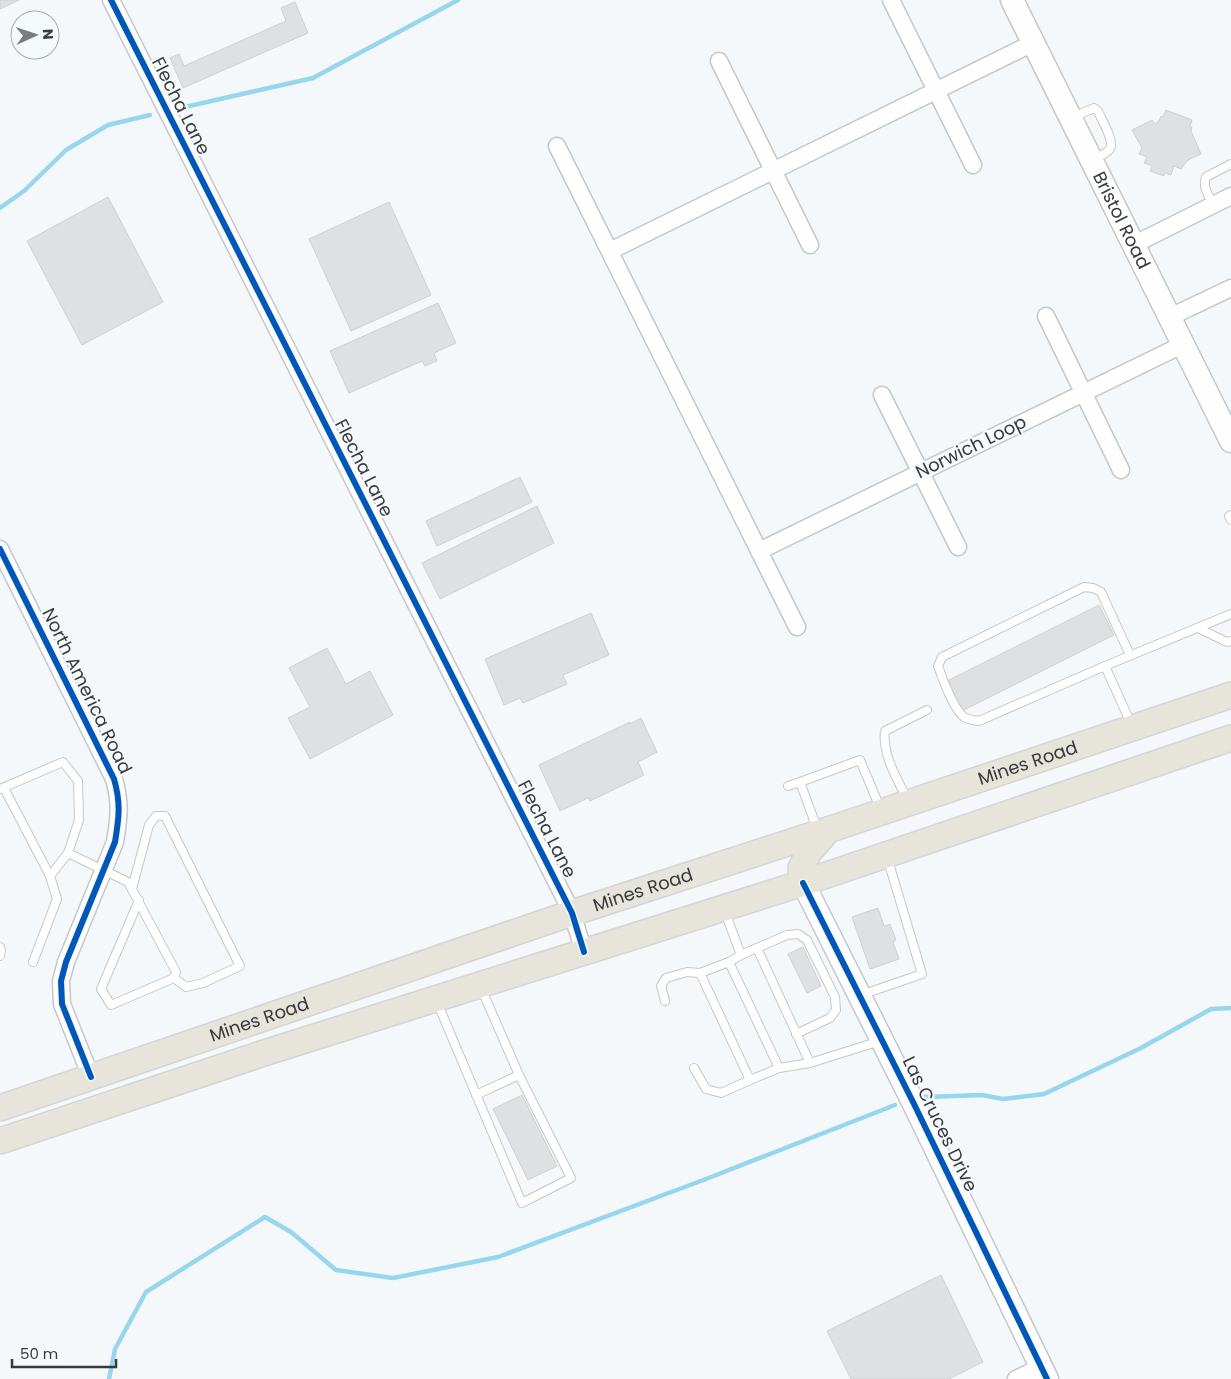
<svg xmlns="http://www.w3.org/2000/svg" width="1231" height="1379" font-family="Poppins,sans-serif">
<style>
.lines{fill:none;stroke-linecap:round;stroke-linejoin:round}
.stream{stroke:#97d6ec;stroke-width:4.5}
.building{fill:#dee0e1;stroke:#ced0d2}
.lane-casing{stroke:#c5c7c8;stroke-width:10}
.street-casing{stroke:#c5c7c8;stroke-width:19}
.secondary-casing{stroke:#c5c7c8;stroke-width:25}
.primary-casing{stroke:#d3d5d6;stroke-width:28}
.lane{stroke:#fefefe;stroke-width:8}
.street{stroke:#fefefe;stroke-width:16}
.secondary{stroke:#fefefe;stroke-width:22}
.primary{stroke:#e6e4db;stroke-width:25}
.cycleway-casing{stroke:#f4f9fb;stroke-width:9}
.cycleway{stroke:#0057b8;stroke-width:6}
.labels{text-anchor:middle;stroke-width:4.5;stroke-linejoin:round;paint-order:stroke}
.street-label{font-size:18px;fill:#38393a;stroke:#f4f9fb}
</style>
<rect width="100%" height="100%" fill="#f5f8fa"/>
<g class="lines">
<g class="stream">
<polyline points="185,107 313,78 458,0"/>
<polyline points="0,208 24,191 66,150 108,125 150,115"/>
<polyline points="924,1097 982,1095 1003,1099 1044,1094 1141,1048 1211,1009 1231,1008"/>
<polyline points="109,1379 115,1349 146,1292 265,1217 291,1232 336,1270 393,1278 498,1257 706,1179 895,1105"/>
</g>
</g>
<g class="building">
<polygon points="0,0 19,0 0,9"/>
<polygon points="295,2 308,33 183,88 170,58 179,54 184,66 286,21 281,8"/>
<polygon points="1166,110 1192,120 1190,126 1192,127 1191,131 1201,154 1188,160 1181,169 1174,166 1171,175 1165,173 1164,176 1150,171 1152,166 1144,163 1147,157 1139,154 1142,148 1132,130 1152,120 1155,124 1159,121 1161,116 1163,117"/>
<polygon points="108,197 163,302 82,345 27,241"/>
<polygon points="389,202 431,295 351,331 309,239"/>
<polygon points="438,303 456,343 434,353 437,361 425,366 422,361 349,393 330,351"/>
<polygon points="520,477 532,502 437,546 426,521"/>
<polygon points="537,506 554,543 440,599 422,563"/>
<polygon points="1099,605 1114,635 962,711 947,681"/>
<polygon points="591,613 609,655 563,675 567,684 523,703 520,698 504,705 485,659"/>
<polygon points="327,648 346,684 370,671 393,715 310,759 288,718 310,707 289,668"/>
<polygon points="641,718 657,752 638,762 644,775 590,801 588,798 560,811 539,765 630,722 630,724"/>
<polygon points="878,908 884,926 890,924 896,940 893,942 899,959 870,969 852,917"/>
<polygon points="803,947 821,986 807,993 788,954"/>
<polygon points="522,1095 557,1166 528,1180 493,1109"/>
<polygon points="941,1275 983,1362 949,1379 851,1379 827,1331"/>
</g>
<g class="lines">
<g class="lane-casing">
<g id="lane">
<path d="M1073,117L1094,108L1098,111C1101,119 1115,141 1110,149C1107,153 1098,157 1093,159"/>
<path d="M1213,205C1209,196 1202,187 1206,177L1231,164"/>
<polyline points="1231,515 1229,516 1231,520"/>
<polyline points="1198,628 1227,642 1231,641"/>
<path d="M1130,655L1101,592L1093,588L1084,587L942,657L938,666C942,678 954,710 964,717C969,720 973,720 979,721L1105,666L1132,726"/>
<polyline points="1105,666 1231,614"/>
<polyline points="788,786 800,782"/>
<polyline points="4,788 50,876"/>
<polyline points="0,789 63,762 78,781 79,820 68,853 128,882 176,972 174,978 111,1005 101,989 139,900"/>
<path d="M907,799C897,778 882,755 885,731L927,710"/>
<polyline points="818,831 800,782 860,760 881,810"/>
<polyline points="132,889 149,825 156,816 165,816 240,966 203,983 186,987 174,978"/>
<polyline points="725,912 741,955 757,948 810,1063 880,1041"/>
<polyline points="0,947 1,950 0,956"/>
<polyline points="757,948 787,935 798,934 807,940 835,997 836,1010 830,1018 796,1034"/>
<polyline points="33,962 57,899 50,876 68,853"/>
<polyline points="700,973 750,1080 779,1068 729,962"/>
<polyline points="861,995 922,974 887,857"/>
<polyline points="665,1001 661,986 666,978 687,972 700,973 729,962 741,955"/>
<polyline points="437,1002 522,1203 571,1178 519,1075 481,988"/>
<polyline points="694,1068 706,1089 721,1093 750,1080"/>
<polyline points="779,1068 810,1063"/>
<polyline points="476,1095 519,1075"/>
</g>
</g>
<g class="street-casing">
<g id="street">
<polyline points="111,0 572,913 584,952"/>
<polyline points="891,0 973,165"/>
<polyline points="719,61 810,245"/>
<polyline points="557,146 797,627"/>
<polyline points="1133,245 1231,196"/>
<polyline points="610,251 1033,43"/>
<polyline points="1046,316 1121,470"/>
<polyline points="1170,317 1231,288"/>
<polyline points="882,395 958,547"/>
<path d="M0,549L114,779C121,803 119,818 115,842L66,962L61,981L62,1004L91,1077"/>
<polyline points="759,551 1184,344"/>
<polyline points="1016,1379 1041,1367"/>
</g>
</g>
<g class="secondary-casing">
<g id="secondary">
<path id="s1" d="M1012,0L1231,441"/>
<polyline points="803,883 914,1104 1047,1379"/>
</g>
</g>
<g class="primary-casing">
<g id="primary">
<polyline points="803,883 801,868 809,852 828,830"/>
<path id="s2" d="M0,1108L572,913L828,830L1231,695"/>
<polyline points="0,1141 264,1053 803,883 1231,738"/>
</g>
</g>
<use href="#lane" class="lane"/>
<use href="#street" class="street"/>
<use href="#secondary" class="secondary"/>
<use href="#primary" class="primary"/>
<g class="cycleway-casing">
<g id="cycleway">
<polyline points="111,0 572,913 584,952"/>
<path d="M0,549L114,779C121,803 119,818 115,842L66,962L61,981L62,1004L91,1077"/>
<polyline points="803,883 914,1104 1047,1379"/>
</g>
</g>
<use href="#cycleway" class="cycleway"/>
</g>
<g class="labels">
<g class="street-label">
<text transform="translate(181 106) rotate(63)" y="6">Flecha Lane</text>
<text dy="6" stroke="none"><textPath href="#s1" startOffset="246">Bristol Road</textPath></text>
<text transform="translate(971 447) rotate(-26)" y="6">Norwich Loop</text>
<text transform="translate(364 468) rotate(63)" y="6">Flecha Lane</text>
<text transform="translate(87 691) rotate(64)" y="6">North America Road</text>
<text dy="6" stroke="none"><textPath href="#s2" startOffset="1084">Mines Road</textPath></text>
<text transform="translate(547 829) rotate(63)" y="6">Flecha Lane</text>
<text dy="6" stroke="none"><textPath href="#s2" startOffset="679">Mines Road</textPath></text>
<text dy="6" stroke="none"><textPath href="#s2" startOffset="274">Mines Road</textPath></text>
<text transform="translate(940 1124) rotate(64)" y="6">Las Cruces Drive</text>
</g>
</g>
<g transform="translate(35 35) rotate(87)"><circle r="24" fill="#f4f9fb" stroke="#a9acae"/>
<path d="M0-4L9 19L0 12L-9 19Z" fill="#7a7c7d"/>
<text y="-8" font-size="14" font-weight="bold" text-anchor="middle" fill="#38393a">N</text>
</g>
<path d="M12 1359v8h104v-8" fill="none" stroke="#38393a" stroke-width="2.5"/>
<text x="20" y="1359" font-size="15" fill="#38393a" stroke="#f4f9fb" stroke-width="4" paint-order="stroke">50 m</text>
</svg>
